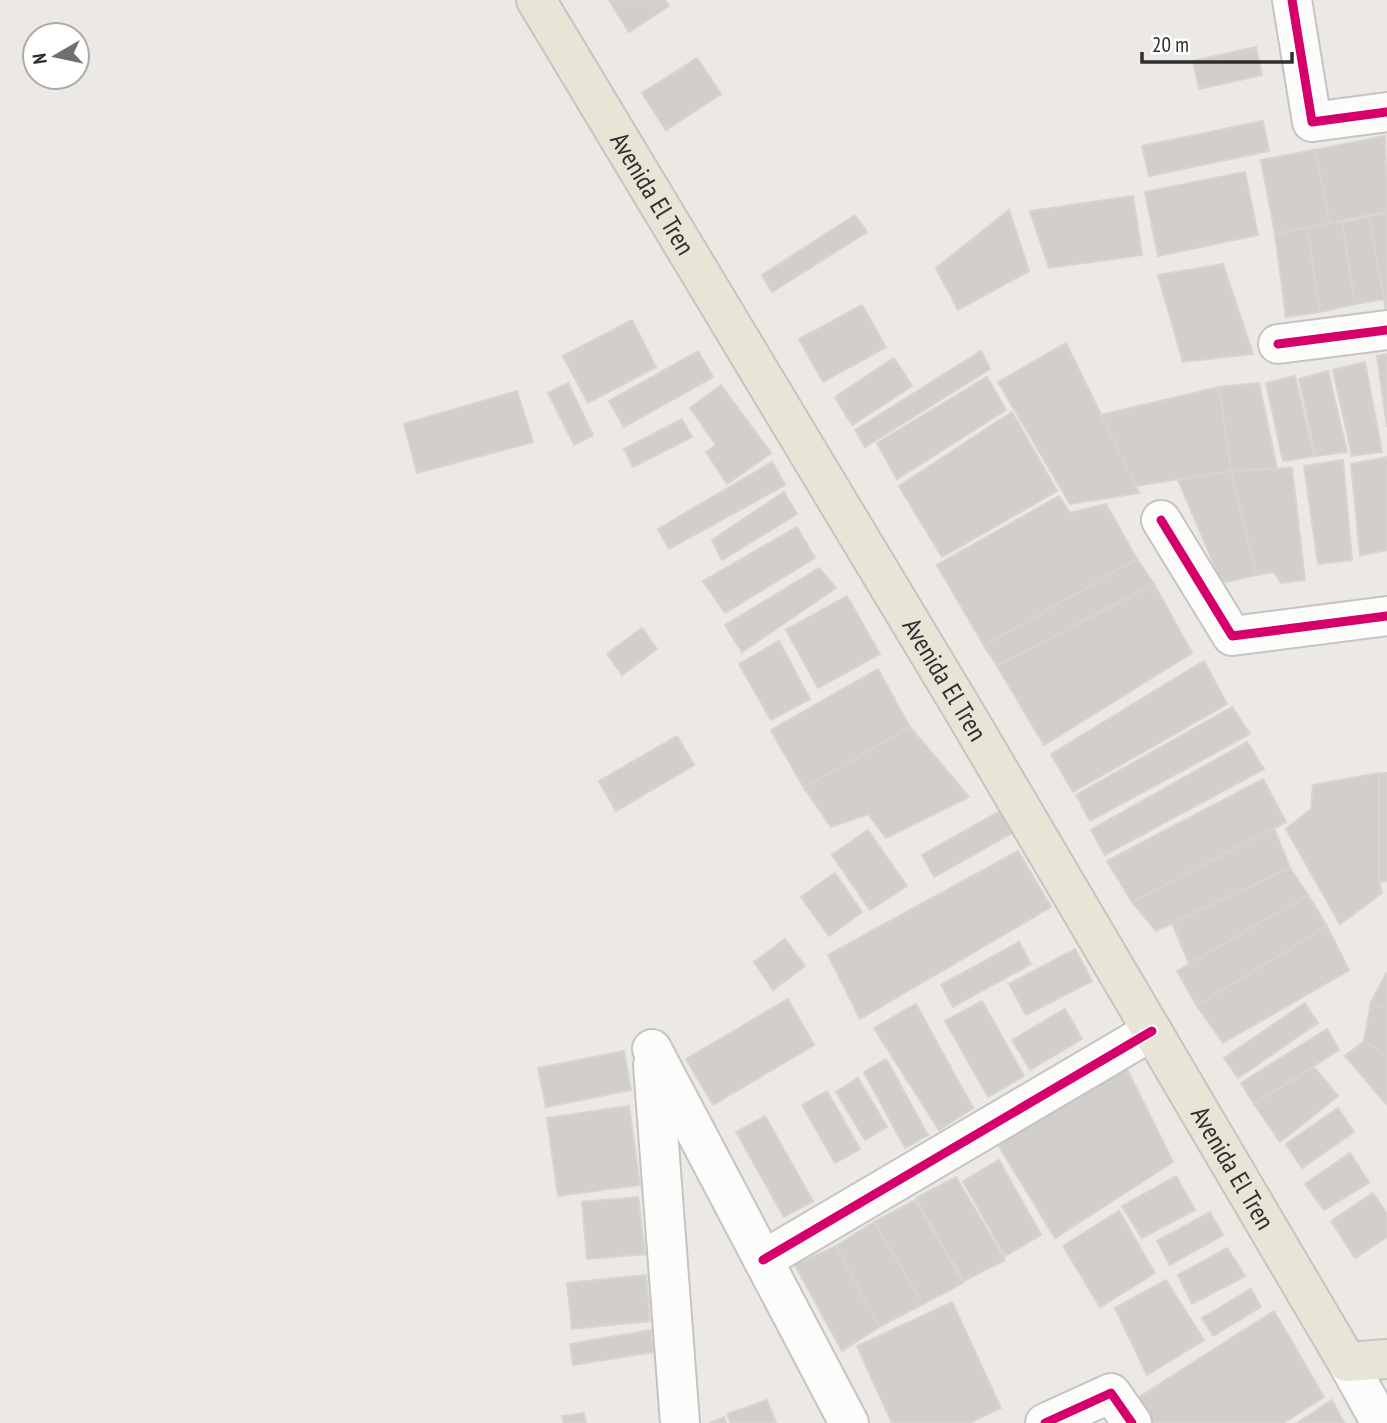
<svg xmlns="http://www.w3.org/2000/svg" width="1387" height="1423" font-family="'PT Sans Narrow',sans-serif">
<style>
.building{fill:#d1cecb;stroke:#d7d4d0;stroke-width:2}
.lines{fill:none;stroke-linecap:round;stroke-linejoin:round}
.minor-casing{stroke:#c5c4c5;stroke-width:42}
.major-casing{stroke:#c6c5c4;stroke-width:42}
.minor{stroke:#fcfcfb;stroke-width:38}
.major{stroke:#e8e4d6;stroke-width:38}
.cycleway-casing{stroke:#fff;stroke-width:13}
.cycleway{stroke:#d6006c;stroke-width:9}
.labels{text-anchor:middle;stroke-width:5;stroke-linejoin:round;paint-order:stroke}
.street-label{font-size:26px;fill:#2e2e2e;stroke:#fff}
</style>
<rect width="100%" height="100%" fill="#ece8e4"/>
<g class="building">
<polygon points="609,0 665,0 669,6 629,32"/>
<polygon points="1256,47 1262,75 1199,89 1193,61"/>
<polygon points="697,58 721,94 666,130 642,93"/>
<polygon points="1263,121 1269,151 1149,176 1142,146"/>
<polygon points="1385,136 1387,211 1330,223 1315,150"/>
<polygon points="1315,150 1330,223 1275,234 1261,160"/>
<polygon points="1245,172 1258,235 1158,256 1145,192"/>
<polygon points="1133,196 1142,255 1049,268 1030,211"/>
<polygon points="1009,210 1029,271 958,310 936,268"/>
<polygon points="1387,213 1387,310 1386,310 1369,217"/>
<polygon points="855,215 867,232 772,292 762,275"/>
<polygon points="1369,217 1384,299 1355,304 1342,223"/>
<polygon points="1330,223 1342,223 1355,304 1320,312 1307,228"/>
<polygon points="1307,228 1320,312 1286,317 1275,234"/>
<polygon points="1223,264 1253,354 1183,362 1158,275"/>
<polygon points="862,305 886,347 823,382 799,339"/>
<polygon points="632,320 656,367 588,403 563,356"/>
<polygon points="1066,343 1136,486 1139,493 1070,504 998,382"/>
<polygon points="698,351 713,377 624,427 609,401"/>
<polygon points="981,351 990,369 865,447 855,430"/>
<polygon points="1387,354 1387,427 1377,356"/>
<polygon points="894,358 912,386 852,425 835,397"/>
<polygon points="1365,362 1382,452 1352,456 1333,370"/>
<polygon points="1328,371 1347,452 1316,456 1299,379"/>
<polygon points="1295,376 1314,456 1283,461 1266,383"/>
<polygon points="987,377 1006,410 897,479 877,443"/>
<polygon points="568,383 593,435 574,445 548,393"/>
<polygon points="1259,383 1277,469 1231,471 1219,387"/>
<polygon points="721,385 771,453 727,484 706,452 716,445 690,408"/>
<polygon points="1219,387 1231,471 1136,486 1101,415"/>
<polygon points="517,391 533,442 417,473 404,424"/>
<polygon points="1012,412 1057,491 942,557 899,486"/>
<polygon points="682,419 692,437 633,467 624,449"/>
<polygon points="1387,457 1387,550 1360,555 1351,464"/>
<polygon points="1343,460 1352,560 1318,564 1304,466"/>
<polygon points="772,462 785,485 669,549 658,529"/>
<polygon points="1292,468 1305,580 1281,583 1274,572 1256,575 1231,471"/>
<polygon points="1231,471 1256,575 1222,583 1178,480"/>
<polygon points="784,492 797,514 722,560 712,540"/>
<polygon points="1059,496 1070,513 1106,504 1137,559 984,646 937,565"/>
<polygon points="797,527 815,558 725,613 703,581"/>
<polygon points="1137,559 1154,584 997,666 984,646"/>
<polygon points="819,568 836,588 742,652 725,625"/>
<polygon points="1154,584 1192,653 1044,745 997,666"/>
<polygon points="847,596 880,654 818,688 786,630"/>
<polygon points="642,628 657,649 622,675 607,654"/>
<polygon points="779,641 810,699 771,720 739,664"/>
<polygon points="1204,661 1227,704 1073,792 1051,754"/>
<polygon points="878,669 910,727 804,788 771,730"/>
<polygon points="1232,707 1250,734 1090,821 1076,795"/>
<polygon points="910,727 969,797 886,838 868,814 831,827 804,788"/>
<polygon points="677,736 694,765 616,811 599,781"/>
<polygon points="1247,742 1264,769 1105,855 1091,830"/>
<polygon points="1379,773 1387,773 1387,881 1379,882"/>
<polygon points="1379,773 1379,882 1382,893 1340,924 1286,829 1311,809 1313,785"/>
<polygon points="1263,779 1286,822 1132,902 1107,861"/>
<polygon points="1000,811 1012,833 934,877 922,855"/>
<polygon points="1274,828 1290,868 1156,931 1132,902"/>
<polygon points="868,830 907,886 870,910 832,855"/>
<polygon points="1018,851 1051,907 860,1019 828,955"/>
<polygon points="1290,868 1308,895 1189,964 1172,923"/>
<polygon points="835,873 862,912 829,936 801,897"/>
<polygon points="1308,895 1327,926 1197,1006 1177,971"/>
<polygon points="1327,926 1349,970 1223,1043 1197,1006"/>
<polygon points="785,939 805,966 773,990 754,962"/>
<polygon points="1019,942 1031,964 953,1007 941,985"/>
<polygon points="1075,949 1092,981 1026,1015 1009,984"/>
<polygon points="1387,972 1387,1011 1371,1002"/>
<polygon points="788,999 814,1045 713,1105 686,1059"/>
<polygon points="982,1001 1024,1076 988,1097 945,1021"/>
<polygon points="1371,1002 1387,1011 1387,1056 1364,1041"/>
<polygon points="1305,1003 1318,1023 1238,1078 1224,1058"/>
<polygon points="916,1004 973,1108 939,1130 874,1028"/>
<polygon points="1065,1009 1082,1039 1030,1070 1012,1040"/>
<polygon points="1327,1029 1339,1050 1254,1104 1241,1083"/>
<polygon points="1364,1041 1387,1056 1387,1105 1345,1056"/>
<polygon points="624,1051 631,1090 546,1107 538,1068"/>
<polygon points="886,1059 928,1135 905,1148 864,1072"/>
<polygon points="1314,1067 1338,1096 1280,1142 1254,1104"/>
<polygon points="1127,1069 1173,1162 1055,1238 997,1143"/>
<polygon points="858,1078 887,1127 865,1140 836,1092"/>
<polygon points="827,1091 860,1149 835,1163 802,1105"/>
<polygon points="629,1106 640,1185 558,1196 547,1118"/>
<polygon points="1338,1108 1354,1132 1302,1168 1286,1144"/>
<polygon points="765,1116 813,1201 784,1217 736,1132"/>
<polygon points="1350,1153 1369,1183 1324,1210 1305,1184"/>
<polygon points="999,1160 1041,1235 1005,1256 963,1181"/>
<polygon points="1176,1176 1195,1210 1142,1238 1122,1206"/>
<polygon points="956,1177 1005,1260 964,1281 916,1198"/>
<polygon points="1373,1193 1387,1214 1387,1237 1355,1258 1331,1221"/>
<polygon points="638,1197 645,1254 587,1259 582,1202"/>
<polygon points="915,1200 963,1283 923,1304 874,1222"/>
<polygon points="1119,1211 1155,1273 1100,1307 1063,1246"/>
<polygon points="1210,1212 1223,1235 1170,1265 1157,1241"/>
<polygon points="874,1222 923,1304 879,1327 836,1246"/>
<polygon points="836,1246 879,1327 842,1351 795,1265"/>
<polygon points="1227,1248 1245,1276 1192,1304 1178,1275"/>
<polygon points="646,1275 650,1321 572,1329 567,1283"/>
<polygon points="1166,1280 1204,1340 1147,1375 1115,1308"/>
<polygon points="1251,1289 1261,1307 1213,1336 1202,1318"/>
<polygon points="952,1302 1001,1408 969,1423 892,1423 857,1346"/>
<polygon points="1274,1311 1324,1397 1283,1423 1151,1423 1136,1399"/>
<polygon points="651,1330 654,1352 573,1365 570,1344"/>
<polygon points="767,1400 776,1423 731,1423 727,1414"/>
<polygon points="1332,1400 1344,1423 1297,1423"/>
<polygon points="584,1413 586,1423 564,1423 562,1416"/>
<polygon points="724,1417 726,1423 709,1423"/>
</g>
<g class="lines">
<g class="minor-casing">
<g id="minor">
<polyline points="1292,0 1312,122 1387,112"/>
<polyline points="1278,344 1387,330"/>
<polyline points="1161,520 1232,636 1387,616"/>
<polyline points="652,1049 849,1423"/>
<polyline points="653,1065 680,1423"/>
<polyline points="763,1260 1152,1031"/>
<polyline points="1347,1362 1381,1423"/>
<polyline points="1045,1423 1111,1393 1132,1423"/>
</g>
</g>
<g class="major-casing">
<g id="major">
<path id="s1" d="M536,0L965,713L1347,1362L1387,1359"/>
</g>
</g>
<use href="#minor" class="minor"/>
<use href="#major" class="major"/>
<g class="cycleway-casing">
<g id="cycleway">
<polyline points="1292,0 1312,122 1387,112"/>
<polyline points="1278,344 1387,330"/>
<polyline points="1161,520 1232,636 1387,616"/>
<polyline points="763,1260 1152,1031"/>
<polyline points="1045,1423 1111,1393 1132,1423"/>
</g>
</g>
<use href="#cycleway" class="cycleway"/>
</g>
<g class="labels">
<g class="street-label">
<text dy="9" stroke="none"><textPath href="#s1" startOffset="226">Avenida El Tren</textPath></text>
<text dy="9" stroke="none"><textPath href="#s1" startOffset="793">Avenida El Tren</textPath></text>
<text dy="9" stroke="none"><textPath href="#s1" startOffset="1360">Avenida El Tren</textPath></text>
</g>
</g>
<g transform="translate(56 56) rotate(261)"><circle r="33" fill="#ffffff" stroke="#ababab" stroke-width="2"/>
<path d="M0-5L12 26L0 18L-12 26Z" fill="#706f6e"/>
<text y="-10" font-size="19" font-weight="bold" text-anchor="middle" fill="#2e2e2e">N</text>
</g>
<path d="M1142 52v10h150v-10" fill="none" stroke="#2e2e2e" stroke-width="3.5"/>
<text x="1152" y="52" font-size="21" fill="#2e2e2e" stroke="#ffffff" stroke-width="5" paint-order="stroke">20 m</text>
</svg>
